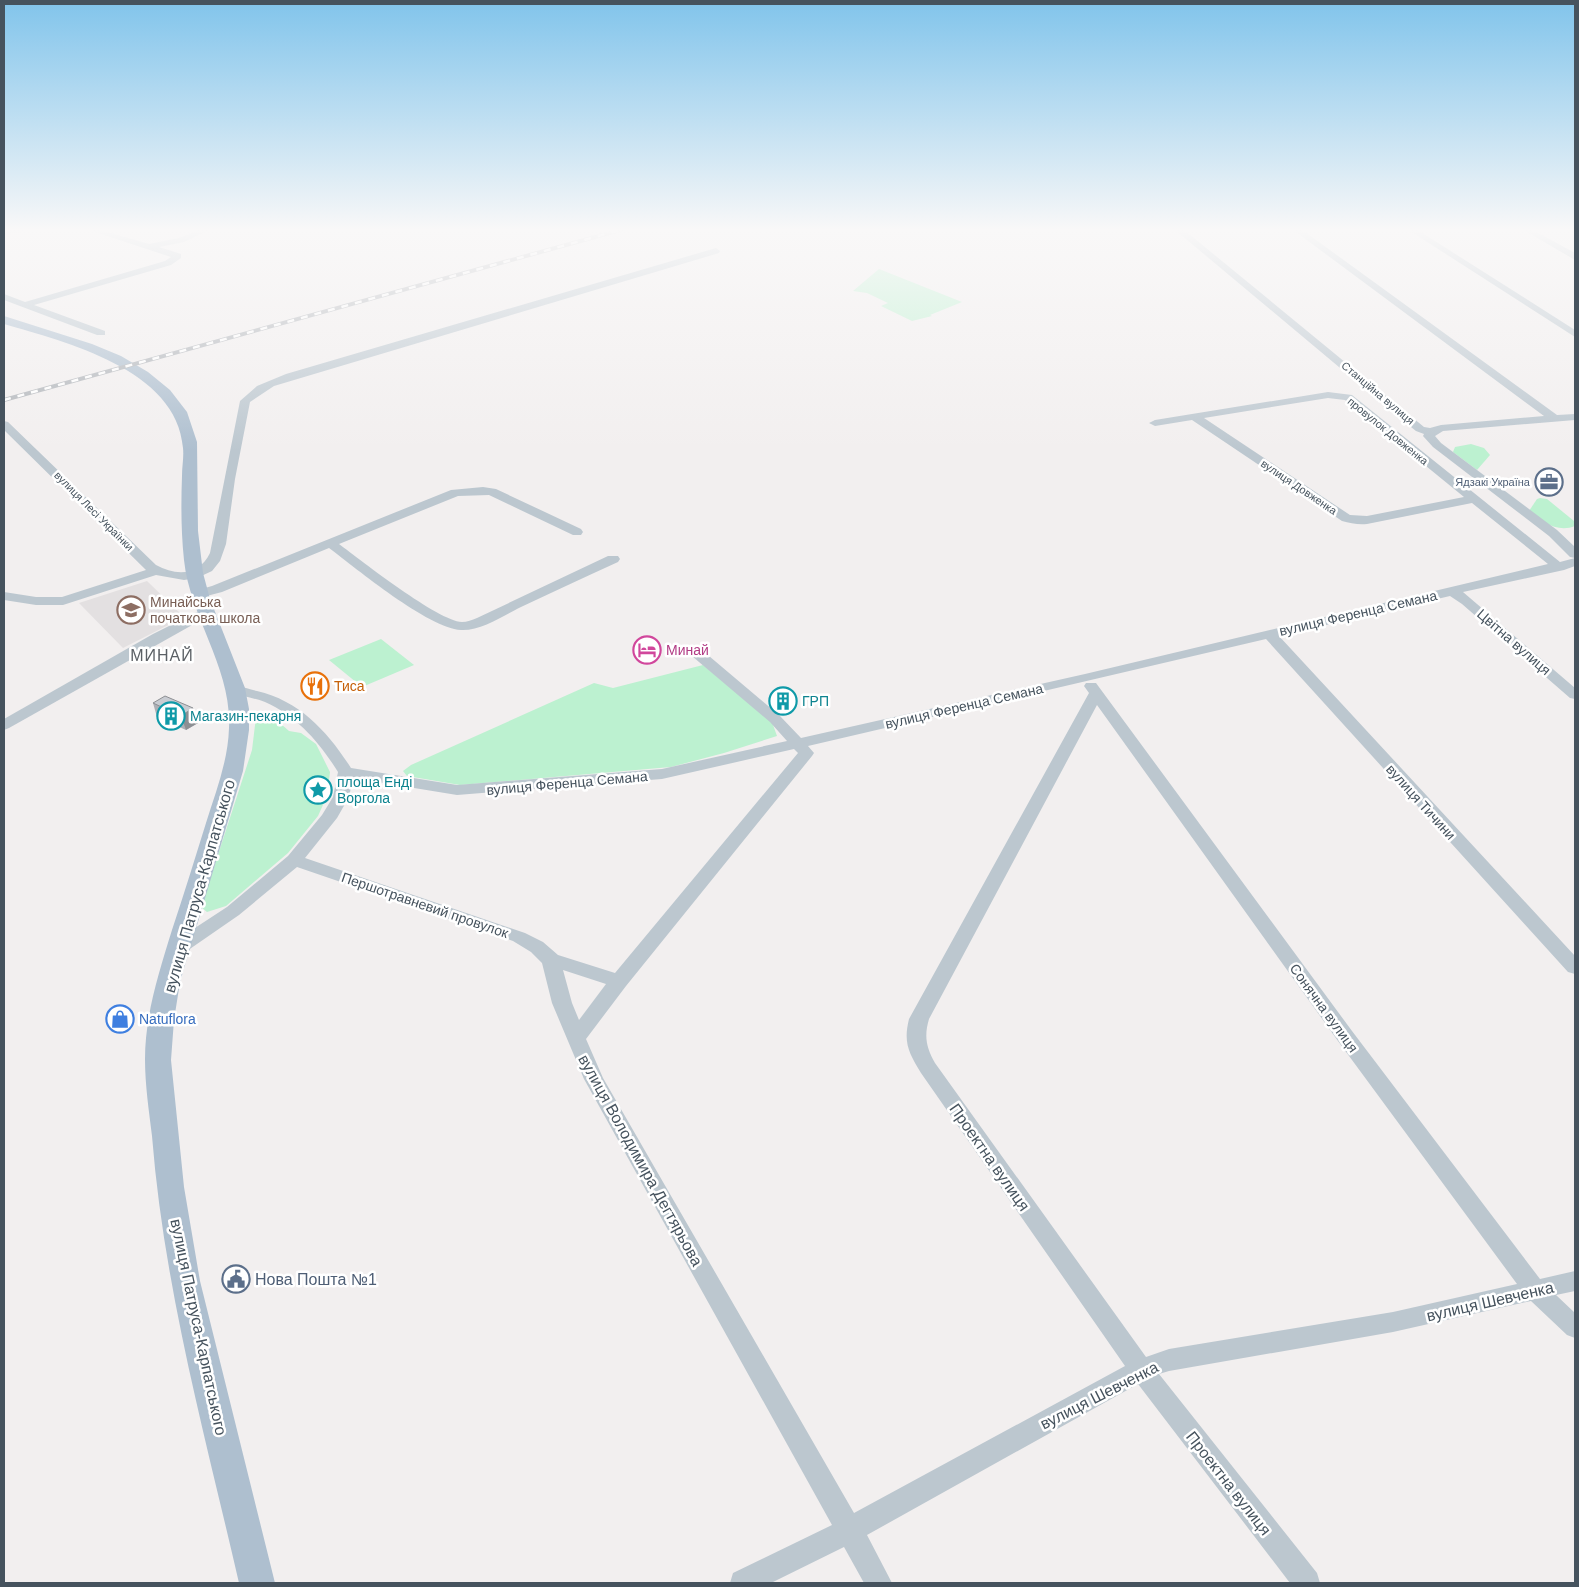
<svg xmlns="http://www.w3.org/2000/svg" width="1579" height="1587" font-family="Helvetica,sans-serif">
<style>
.education{fill:#e3e0e1}
.green{fill:#bcf1d0}
.lines{fill:none;stroke-linecap:round;stroke-linejoin:round}
.minor{fill:#bcc7cf;fill-rule:evenodd}
.major{fill:#aebfcf;fill-rule:evenodd}
.rail-casing{stroke:#b1b5ba;stroke-width:4}
.rail{stroke:#fff;stroke-width:2.5;stroke-dasharray:7;stroke-linecap:butt}
.wall{fill:#adafb5}
.shaded-wall{fill:#8d8f93}
.building{fill:#c9ccd2;stroke:#8d8f93}
.labels{text-anchor:middle;stroke-width:5;stroke-linejoin:round;paint-order:stroke}
.far-street-label{font-size:11px;fill:#46535e;stroke:#fff}
.far-service-label{font-size:11px;fill:#4e5e75;stroke:#fff;text-anchor:end}
.education-label{font-size:14px;fill:#785e54;stroke:#fff;text-anchor:start}
.street-label{font-size:14px;fill:#46535e;stroke:#fff}
.hotel-label{font-size:14px;fill:#b23c85;stroke:#fff;text-anchor:start}
.food-label{font-size:14px;fill:#c56008;stroke:#fff;text-anchor:start}
.culture-label{font-size:14px;fill:#0d838f;stroke:#fff;text-anchor:start}
.shop-label{font-size:14px;fill:#366cbe;stroke:#fff;text-anchor:start}
.quarter-label{font-size:16px;letter-spacing:1px;fill:#5b6065;stroke:#fff}
.near-street-label{font-size:16px;fill:#46535e;stroke:#fff}
.near-service-label{font-size:16px;fill:#4e5e75;stroke:#fff;text-anchor:start}
</style>
<rect width="100%" height="100%" fill="#f2efef"/>
<polygon class="education" points="147,581 184,617 123,648 79,603"/>
<g class="green">
<polygon points="879,269 962,302 930,315 932,316 912,321 881,306 888,303 867,293 853,291"/>
<polygon points="1471,444 1484,448 1490,455 1477,470 1453,452 1455,447"/>
<path d="M1540,498L1547,499L1574,521L1575,526C1558,533 1541,522 1529,511L1537,499Z"/>
<polygon points="381,639 414,665 362,687 329,660"/>
<polygon points="703,665 772,722 777,736 724,753 671,767 460,785 407,776 403,771 411,765 594,683 613,688"/>
<polygon points="272,716 289,731 301,733 316,744 330,772 327,796 318,816 288,853 226,906 207,912 201,907 252,750 256,717"/>
</g>
<g class="lines">
<g class="minor">
<polygon points="4,229 25,229 21,232 4,234"/>
<polygon points="86,229 97,229 149,244 179,238 201,229 211,229 184,242 159,247 181,254 181,258 171,265 34,305 105,331 105,335 97,335 4,300 4,294 25,302 165,261 171,257"/>
<polygon points="1174,229 1183,229 1424,427 1430,428 1441,425 1544,416 1292,229 1301,229 1557,415 1575,414 1575,420 1443,431 1435,436 1441,443 1557,530 1575,547 1575,558 1570,557 1549,536 1433,447 1423,436 1424,434 1416,431 1401,419"/>
<polygon points="1407,229 1416,229 1575,330 1575,337"/>
<polygon points="1522,229 1531,229 1575,253 1575,260"/>
<path d="M716,248L720,251L719,253L274,386L250,402L235,479L226,544L220,561L212,571L197,578L184,580L156,575L63,605H36L4,600V592L36,597H62L146,570L4,430V421L8,422L156,565C176,576 199,576 210,553L240,401L257,386L286,374Z"/>
<path d="M1328,392L1352,395L1560,562L1575,558V566L1564,570L1463,592L1575,688V699L1570,698L1462,604L1450,596L1279,636L1575,956V974L1568,972L1266,639L808,746L814,753L812,756L626,986L586,1039L603,1078L854,1513L1125,1366L921,1073C909,1053 903,1043 909,1019L1089,693L1084,686L1086,683H1096L1352,1031L1540,1279L1575,1271V1291L1556,1295L1575,1313V1338L1567,1335L1531,1301L1393,1332L1169,1371L1159,1374L1317,1573L1320,1583H1290L1138,1384L867,1535L892,1583H864L844,1547L771,1583H730L733,1573L832,1525L584,1079L552,1003L542,963L531,952L513,941L297,867L239,915L184,953L178,954L172,953L169,948L172,943L227,907L288,856L322,815L333,797L338,772C320,743 297,716 265,702C254,698 242,696 231,693L229,690L231,687C239,685 249,689 257,691C300,701 328,732 351,768L457,785L662,769L787,741L770,722L686,651L684,648L686,645H696L780,716L801,738L1085,674L1548,564L1472,503L1367,524C1358,525 1350,523 1342,521L1192,420L1155,426L1149,423L1155,420ZM1328,398L1345,400L1464,497L1367,516L1350,515L1204,418ZM1097,705L1338,1041L1517,1284L1393,1312L1169,1349L1146,1357L935,1063C926,1047 924,1036 929,1019ZM794,749L798,753L615,973L558,955L543,942L525,933L305,858L337,818L349,797L353,778L457,795L662,779ZM563,970L606,984L579,1020L572,1003Z"/>
<path d="M483,487L496,489L581,529L583,532L581,535H573L489,495L458,496L339,544C362,561 438,621 462,622C467,622 472,620 477,618L608,556H618L620,559L618,562C585,577 553,592 521,607C504,615 481,631 461,630C428,628 357,569 329,548L222,592L199,598L192,594L194,591L212,586L451,490Z"/>
<polygon points="205,608 210,609 212,612 210,615 9,728 4,730 4,719 153,634"/>
</g>
<path class="major" d="M4,316L92,344L121,356L148,372L170,390L187,412L197,442L198,531L203,573L210,599L245,688L249,709V730L243,771L180,982L174,1020L171,1060L184,1187L200,1281L275,1583H239C205,1435 164,1288 152,1136C149,1111 145,1085 145,1059C145,1015 159,972 172,930C184,894 195,858 206,823C216,791 228,761 229,728C232,668 190,618 184,560C181,532 181,504 182,476C182,466 184,457 183,448C177,369 65,342 4,324Z"/>
<g class="rail-casing">
<polyline id="rail" points="4,400 624,229"/>
</g>
<use href="#rail" class="rail"/>
</g>
<polygon class="wall" points="153,703 193,708 198,723 186,730 157,717"/>
<polygon class="shaded-wall" points="193,708 198,723 186,730 181,716"/>
<polygon class="building" points="165,696 193,708 181,716 153,703"/>
<linearGradient id="sky" x2="0" y2="1"><stop stop-color="#81c4eb"/><stop offset="0.51" stop-color="#f9f8f8"/><stop offset="1" stop-color="#f9f8f8" stop-opacity="0"/></linearGradient>
<rect width="1579" height="451" fill="url(#sky)"/>
<defs>
<g id="office-ring" transform="scale(1.4375)"><circle r="9.5" fill="#fff" stroke="#5c6f8a" stroke-width="1.5"/><path d="M-6-3h4V-5.5h4V-3h4V5H-6ZM-1-4.5V-3h2v-1.5ZM-6 0V1H6V0Z" fill="#5c6f8a"/></g>
<g id="school-ring" transform="scale(1.4375)"><circle r="9.5" fill="#fff" stroke="#8d6e63" stroke-width="1.5"/><path d="M0-5L7-2L0 1L-7-2ZM-4 1L0 2.5L4 1V4Q0 6-4 4Z" fill="#8d6e63"/></g>
<g id="hotel-ring" transform="scale(1.4375)"><circle r="9.5" fill="#fff" stroke="#d1479c" stroke-width="1.5"/><path d="M-6-4.5h1.5V1H6V5H4.5V3h-9V5H-6ZM-4 0a1.8 1.8 0 1 1 3.6 0ZM.5 0V-2.5h3Q6-2.5 6 0Z" fill="#d1479c"/></g>
<g id="restaurant-ring" transform="scale(1.4375)"><circle r="9.5" fill="#fff" stroke="#e8710a" stroke-width="1.5"/><path d="M-5-6h1v4h1v-4h1v4h1v-4h1v5L-1.5 .5V6h-2V.5L-5-1ZM5-6V6H3V1.5H1.5Q1.5-4 5-6Z" fill="#e8710a"/></g>
<g id="building-ring" transform="scale(1.4375)"><circle r="9.5" fill="#fff" stroke="#0f9aa8" stroke-width="1.5"/><path d="M-4-6H4V6H1V3H-1V6H-4ZM-2.5-4.3h1.7v1.8h-1.7ZM.8-4.3h1.7v1.8H.8ZM-2.5-1h1.7V.8h-1.7ZM.8-1h1.7V.8H.8Z" fill="#0f9aa8"/></g>
<g id="sight-ring" transform="scale(1.4375)"><circle r="9.5" fill="#fff" stroke="#0f9aa8" stroke-width="1.5"/><path d="M0-6L1.8-2.2L6-1.7L2.9 1.2L3.7 5.4L0 3.3L-3.7 5.4L-2.9 1.2L-6-1.7L-1.8-2.2Z" fill="#0f9aa8"/></g>
<g id="shop-ring" transform="scale(1.4375)"><circle r="9.5" fill="#fff" stroke="#3f7fe0" stroke-width="1.5"/><path d="M-5-2.5h2.3a2.7 3.5 0 0 1 5.4 0H5L5.5 6h-11ZM-1.5-2.5h3a1.5 2.3 0 0 0-3 0Z" fill="#3f7fe0"/></g>
<g id="civic-ring" transform="scale(1.4375)"><circle r="9.5" fill="#fff" stroke="#5c6f8a" stroke-width="1.5"/><path d="M-.6-6.5H3V-4.5H.6V-3L4-1V1h2V6H-6V1h2V-1L-.6-3ZM-1.2 2.5V6h2.4V2.5Z" fill="#5c6f8a"/></g>
</defs>
<g fill-rule="evenodd">
<use href="#office-ring" x="1549" y="482"/>
<use href="#school-ring" x="131" y="610"/>
<use href="#hotel-ring" x="647" y="650"/>
<use href="#restaurant-ring" x="315" y="686"/>
<use href="#building-ring" x="783" y="701"/>
<use href="#building-ring" x="171" y="716"/>
<use href="#sight-ring" x="318" y="790"/>
<use href="#shop-ring" x="120" y="1019"/>
<use href="#civic-ring" x="236" y="1279"/>
</g>
<g class="labels">
<g class="far-street-label">
<text transform="translate(1378 393) rotate(40)" y="4">Станційна вулиця</text>
<text transform="translate(1388 431) rotate(39)" y="4">провулок Довженка</text>
<text transform="translate(1299 487) rotate(34)" y="4">вулиця Довженка</text>
<text transform="translate(94 511) rotate(45)" y="4">вулиця Лесі Українки</text>
</g>
<g class="far-service-label">
<text x="1530" y="486">Ядзакі Україна</text>
</g>
<g class="education-label">
<text x="150" y="607">Минайська<tspan x="150" dy="16">початкова школа</tspan></text>
</g>
<g class="street-label">
<text transform="translate(1358 613) rotate(-13)" y="5">вулиця Ференца Семана</text>
<text transform="translate(1514 642) rotate(41)" y="5">Цвітна вулиця</text>
<text transform="translate(964 706) rotate(-13)" y="5">вулиця Ференца Семана</text>
<text transform="translate(567 783) rotate(-5)" y="5">вулиця Ференца Семана</text>
<text transform="translate(1421 802) rotate(48)" y="5">вулиця Тичини</text>
<text transform="translate(425 905) rotate(19)" y="5">Першотравневий провулок</text>
<text transform="translate(1324 1008) rotate(54)" y="5">Сонячна вулиця</text>
</g>
<g class="hotel-label">
<text x="666" y="655">Минай</text>
</g>
<g class="food-label">
<text x="334" y="691">Тиса</text>
</g>
<g class="culture-label">
<text x="802" y="706">ГРП</text>
<text x="190" y="721">Магазин-пекарня</text>
<text x="337" y="787">площа Енді<tspan x="337" dy="16">Воргола</tspan></text>
</g>
<g class="shop-label">
<text x="139" y="1024">Natuflora</text>
</g>
<g class="quarter-label">
<text x="162" y="661">МИНАЙ</text>
</g>
<g class="near-street-label">
<text transform="translate(199 886) rotate(-74)" y="6">вулиця Патруса-Карпатського</text>
<text transform="translate(990 1157) rotate(55)" y="6">Проектна вулиця</text>
<text transform="translate(641 1160) rotate(61)" y="6">вулиця Володимира Дегтярьова</text>
<text transform="translate(1490 1301) rotate(-13)" y="6">вулиця Шевченка</text>
<text transform="translate(199 1327) rotate(78)" y="6">вулиця Патруса-Карпатського</text>
<text transform="translate(1099 1395) rotate(-27)" y="6">вулиця Шевченка</text>
<text transform="translate(1229 1483) rotate(52)" y="6">Проектна вулиця</text>
</g>
<g class="near-service-label">
<text x="255" y="1285">Нова Пошта №1</text>
</g>
</g>
<rect width="1579" height="1587" fill="none" stroke="#46535e" stroke-width="10"/>
</svg>
